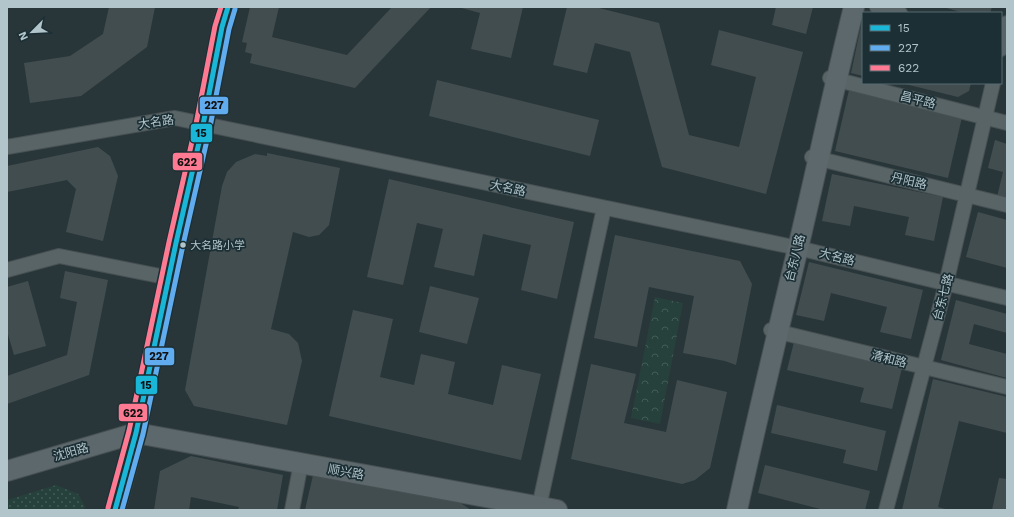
<svg xmlns="http://www.w3.org/2000/svg" width="1014" height="517" font-family="'Work Sans','Noto Sans SC',sans-serif">
<style>
.forest{fill:url(#forest-crowns)}
.park{fill:url(#park-dots)}
.building{fill:#424d50}
.lines{fill:none;stroke-linecap:round;stroke-linejoin:round}
.street-casing{stroke:#475154;stroke-width:16}
.secondary-casing{stroke:#475154;stroke-width:22}
.street{stroke:#596467;stroke-width:14}
.secondary{stroke:#5d686c;stroke-width:20}
.bus-1-casing{stroke:#1b2f35;stroke-width:8}
.bus-2-casing{stroke:#1b2f35;stroke-width:8}
.bus-3-casing{stroke:#1b2f35;stroke-width:8}
.bus-1{stroke:#1ab6d8;stroke-width:5}
.bus-2{stroke:#60acee;stroke-width:5}
.bus-3{stroke:#fe7a93;stroke-width:5}
.bus-dot{fill:#b2c5cb;stroke:#1b2f35;stroke-width:1.5}
.labels{text-anchor:middle;stroke-width:3.5;stroke-linejoin:round;paint-order:stroke}
.bus-label{font-size:11px;fill:#b2c5cb;stroke:#1b2f35;text-anchor:start}
.street-label{font-size:12px;fill:#b2c5cb;stroke:#1b2f35}
.line-badge{stroke:#1b2f35;stroke-width:1.5}
.pale-badge-label{font-size:11px;text-anchor:middle;font-weight:bold;fill:#111}
</style>
<defs>
<pattern id="forest-crowns" width="20" height="18" patternUnits="userSpaceOnUse"><rect width="20" height="18" fill="#26413b"/><path d="M2 6a3 3 0 1 1 6 0M12 15a3 3 0 1 1 6 0" fill="none" stroke="#435b56"/></pattern>
<pattern id="park-dots" width="8" height="8" patternUnits="userSpaceOnUse"><rect width="8" height="8" fill="#26413b"/><path d="M2 2h.1M6 6h.1" fill="none" stroke="#435b56" stroke-width="1.8" stroke-linecap="round"/></pattern>
</defs>
<rect width="100%" height="100%" fill="#293639"/>
<polygon class="forest" points="655,297 683,303 660,424 631,418"/>
<polygon class="park" points="56,485 78,494 85,506 84,510 7,510 7,500"/>
<g class="building">
<polygon points="109,7 155,7 147,47 81,96 30,103 24,63 70,56 103,34"/>
<polygon points="250,7 279,7 272,37 347,55 392,7 431,7 355,88 250,63 252,54 245,52 247,43 242,42"/>
<polygon points="458,7 523,7 511,58 471,49 480,13"/>
<polygon points="567,7 595,7 659,23 689,135 739,147 756,77 711,65 719,30 803,52 766,194 662,167 630,52 595,43 587,73 553,65"/>
<polygon points="776,7 813,7 806,34 772,25"/>
<polygon points="943,7 992,7 990,13 964,13"/>
<polygon points="862,21 863,21 863,76 851,73"/>
<polygon points="437,80 599,120 590,156 429,116"/>
<polygon points="901,83 971,83 969,91 958,97"/>
<polygon points="849,90 962,117 948,178 835,151"/>
<polygon points="995,140 1007,144 1007,200 997,197 1003,172 988,168"/>
<polygon points="98,147 110,156 118,176 103,241 66,232 76,189 67,180 7,192 7,166"/>
<polygon points="267,153 340,168 329,225 319,235 309,237 293,232 271,329 289,334 298,343 302,361 287,425 194,406 185,390 222,186 227,172 236,162 255,154 267,156"/>
<polygon points="832,174 943,197 934,241 905,235 909,217 854,206 850,226 822,221"/>
<polygon points="389,179 574,222 557,299 521,290 531,245 483,234 474,276 434,267 443,229 417,223 403,285 367,277"/>
<polygon points="978,212 1007,220 1007,268 966,257"/>
<polygon points="615,235 740,261 752,284 736,365 725,361 683,353 694,296 649,287 637,347 594,338"/>
<polygon points="809,262 923,290 911,339 880,332 887,307 831,293 824,321 796,315"/>
<polygon points="65,271 108,280 89,375 7,404 7,376 67,355 77,302 60,298"/>
<polygon points="28,281 46,346 14,355 7,331 7,287"/>
<polygon points="430,286 479,298 467,344 419,332"/>
<polygon points="956,300 1007,314 1007,333 974,324 969,344 1007,354 1007,378 941,360"/>
<polygon points="353,310 393,319 380,377 414,385 421,354 455,362 448,394 493,405 502,365 541,374 521,460 329,416"/>
<polygon points="794,342 902,368 892,409 860,402 864,388 787,370"/>
<polygon points="591,364 636,374 624,423 666,432 677,380 727,392 710,468 695,480 682,484 571,459"/>
<polygon points="933,379 1007,397 1007,433 959,421 938,507 949,510 902,510"/>
<polygon points="777,405 886,431 877,471 843,463 846,450 771,433"/>
<polygon points="191,456 283,475 277,510 238,510 239,507 191,497 189,510 154,510 160,471"/>
<polygon points="765,465 870,491 865,510 824,510 758,493"/>
<polygon points="314,471 459,502 471,510 305,510"/>
<polygon points="999,478 1007,479 1007,510 992,510"/>
</g>
<g class="lines">
<g class="street-casing">
<g id="street">
<polyline points="877,7 900,13"/>
<polyline points="1001,49 1007,23"/>
<polyline points="830,78 1007,123"/>
<polyline points="7,147 175,118 798,248 1007,298"/>
<polyline points="812,157 1007,205"/>
<polyline points="7,270 59,256 170,278"/>
<polyline points="771,330 1007,387"/>
<polyline points="539,507 604,208"/>
<polyline points="292,510 301,463"/>
<polyline points="886,510 946,284 993,83"/>
</g>
</g>
<g class="secondary-casing">
<g id="secondary">
<polyline points="7,471 136,433 557,510"/>
<polyline points="115,510 136,433 176,243 203,125 222,27 228,7"/>
<path d="M737,510C756,423 777,335 798,248C817,168 834,87 854,7"/>
</g>
</g>
<use href="#street" class="street"/>
<use href="#secondary" class="secondary"/>
<g class="bus-1-casing">
<polyline id="bus-1" points="115,510 136,433 176,243 203,125 222,27 228,7"/>
</g>
<g class="bus-2-casing">
<polyline id="bus-2" points="122,510 143,434 183,245 210,127 229,29 235,9"/>
</g>
<g class="bus-3-casing">
<polyline id="bus-3" points="108,508 129,431 169,242 196,124 215,26 221,7"/>
</g>
<use href="#bus-1" class="bus-1"/>
<use href="#bus-2" class="bus-2"/>
<use href="#bus-3" class="bus-3"/>
</g>
<circle class="bus-dot" cx="183" cy="245" r="3.5"/>
<g class="labels">
<g class="bus-label">
<text x="190" y="249">大名路小学</text>
</g>
<g class="street-label">
<text transform="translate(918 100) rotate(14)" y="4">昌平路</text>
<text transform="translate(156 122) rotate(-8)" y="4">大名路</text>
<text transform="translate(909 181) rotate(13)" y="4">丹阳路</text>
<text transform="translate(508 188) rotate(12)" y="4">大名路</text>
<text transform="translate(837 257) rotate(14)" y="4">大名路</text>
<text transform="translate(795 258) rotate(-76)" y="4">台东八路</text>
<text transform="translate(943 297) rotate(-75)" y="4">台东七路</text>
<text transform="translate(889 359) rotate(14)" y="4">清和路</text>
<text transform="translate(71 452) rotate(-16)" y="4">沈阳路</text>
<text transform="translate(346 472) rotate(10)" y="4">顺兴路</text>
</g>
</g>
<g class="line-badge">
<rect x="199" y="96" width="30" height="19" rx="4" fill="#60acee"/>
<rect x="190" y="123" width="23" height="20" rx="4" fill="#1ab6d8"/>
<rect x="172" y="152" width="31" height="19" rx="4" fill="#fe7a93"/>
<rect x="144" y="347" width="31" height="19" rx="4" fill="#60acee"/>
<rect x="135" y="375" width="23" height="20" rx="4" fill="#1ab6d8"/>
<rect x="118" y="403" width="30" height="19" rx="4" fill="#fe7a93"/>
</g>
<g class="pale-badge-label">
<text x="214" y="109">227</text>
<text x="201" y="137">15</text>
<text x="187" y="166">622</text>
<text x="159" y="360">227</text>
<text x="146" y="389">15</text>
<text x="133" y="417">622</text>
</g>
<rect width="1014" height="517" fill="none" stroke="#b2c5cb" stroke-width="16"/>
<rect x="862" y="12" width="140" height="72" fill="#1b2f35" stroke="#576b71"/>
<rect x="870" y="25" width="20" height="6" fill="#1ab6d8" stroke="#576b71"/>
<text x="898" y="32" font-size="12" fill="#b2c5cb">15</text>
<rect x="870" y="45" width="20" height="6" fill="#60acee" stroke="#576b71"/>
<text x="898" y="52" font-size="12" fill="#b2c5cb">227</text>
<rect x="870" y="65" width="20" height="6" fill="#fe7a93" stroke="#576b71"/>
<text x="898" y="72" font-size="12" fill="#b2c5cb">622</text>
<g transform="translate(32 32) rotate(246)" stroke="#1b2f35" stroke-width="3" paint-order="stroke">
<path d="M0-3L7 15L0 10L-7 15Z" fill="#b2c5cb"/>
<text y="-6" font-size="11" font-weight="bold" text-anchor="middle" fill="#b2c5cb">N</text>
</g>
</svg>
